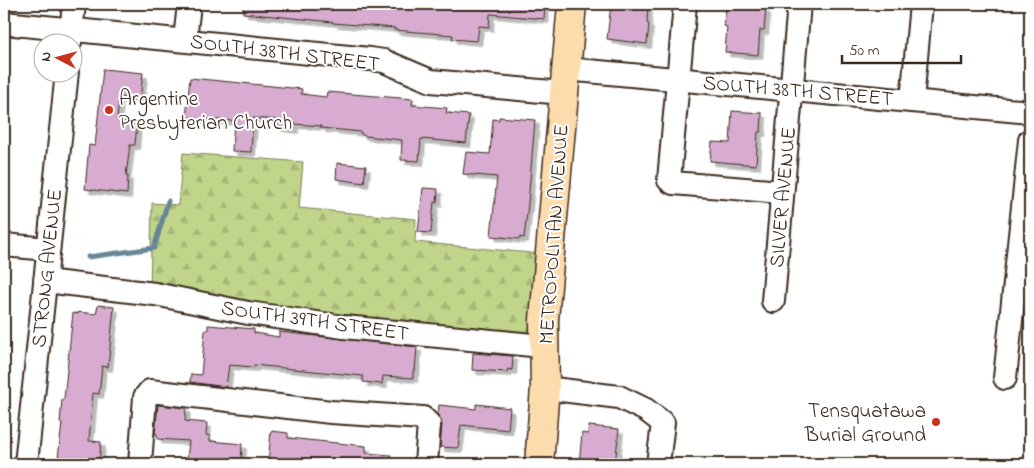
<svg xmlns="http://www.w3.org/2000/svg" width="1034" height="468" font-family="'Indie Flower',sans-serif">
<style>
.forest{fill:url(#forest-firs);stroke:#7e7f54}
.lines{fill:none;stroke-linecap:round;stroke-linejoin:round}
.stream{stroke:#698697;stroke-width:5}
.building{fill:#d8acd0;stroke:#3b2a1e;filter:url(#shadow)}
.minor-casing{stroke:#3b2a1e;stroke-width:26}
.major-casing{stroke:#3b2a1e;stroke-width:31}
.minor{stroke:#fff;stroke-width:22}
.major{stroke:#fcdcac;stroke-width:28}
.poi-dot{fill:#c8321e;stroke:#fff;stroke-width:2}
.labels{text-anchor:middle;stroke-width:4;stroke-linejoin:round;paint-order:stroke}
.street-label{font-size:21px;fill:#3b2a1e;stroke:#fff}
.poi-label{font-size:21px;fill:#3b2a1e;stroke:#fff;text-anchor:start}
</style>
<defs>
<pattern id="forest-firs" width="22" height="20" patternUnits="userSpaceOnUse" patternTransform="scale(1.25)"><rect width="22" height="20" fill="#c0d48a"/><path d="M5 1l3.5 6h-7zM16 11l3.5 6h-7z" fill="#a6b677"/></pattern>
<filter id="shadow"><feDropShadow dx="4.5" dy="4.5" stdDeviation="0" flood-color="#0004"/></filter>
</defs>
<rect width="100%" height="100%" fill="#fff"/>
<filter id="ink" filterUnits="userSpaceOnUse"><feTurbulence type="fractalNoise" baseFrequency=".02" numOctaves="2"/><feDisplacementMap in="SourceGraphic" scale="10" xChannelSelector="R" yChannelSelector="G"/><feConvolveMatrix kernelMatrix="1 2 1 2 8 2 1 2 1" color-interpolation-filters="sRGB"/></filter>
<g filter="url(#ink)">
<polygon class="forest" points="183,153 303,162 299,208 416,219 415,242 541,254 534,335 525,339 150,291 152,203 178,205"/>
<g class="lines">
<polyline class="stream" points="88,257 154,248 168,201"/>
</g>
<g class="building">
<polygon points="243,4 545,4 544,19 490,14 489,27 479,26 477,41 452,39 453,35 394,30 395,28 333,23 333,22 243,13"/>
<polygon points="611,4 648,4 647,23 649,24 647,44 607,39"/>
<polygon points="726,6 766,9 764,30 760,30 758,55 725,52 727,27 724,26"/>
<polygon points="103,69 143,73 140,99 119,97 117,121 137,123 135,145 130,145 126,176 128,176 127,194 85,189 89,145 95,146"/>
<polygon points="190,78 302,89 301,94 326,97 327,92 413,99 412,105 447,108 446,113 469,115 466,143 421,139 419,161 401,160 402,140 365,136 361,134 361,132 321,128 321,126 294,124 294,129 277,127 278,120 253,118 251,152 232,151 234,121 186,118"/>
<polygon points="732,111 762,113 761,132 758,132 756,165 710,161 712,142 730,143"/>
<polygon points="499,117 535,120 528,204 524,238 520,237 520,239 491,236 497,177 463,174 466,152 490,154 493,119 499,120"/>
<polygon points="337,163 366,166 364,183 336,179"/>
<polygon points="423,188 438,189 437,203 434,202 431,233 418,232"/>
<polygon points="98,305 114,307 108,367 102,366 99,394 93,393 89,441 101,442 99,462 58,458 62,423 60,423 62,399 64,399 73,313 78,314 78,312 96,314"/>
<polygon points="208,325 254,329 254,333 279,337 279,332 417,347 415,371 413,371 413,378 383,376 382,384 363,382 363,376 254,365 254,367 229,365 226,387 190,382 191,374 201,375 205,330 208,330"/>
<polygon points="473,353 513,356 512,370 508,369 507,372 472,370"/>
<polygon points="476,404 510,408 508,430 461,425 458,448 440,447 442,425 438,414 439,405 476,409"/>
<polygon points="158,405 186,408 185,421 207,423 206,435 210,436 210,441 242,444 241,464 189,464 189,459 187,459 189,441 157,439 157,434 155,434"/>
<polygon points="589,426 619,429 615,464 579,464 582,433 588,434"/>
<polygon points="271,431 288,433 288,438 366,446 366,453 391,455 391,464 268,464"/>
</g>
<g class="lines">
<g class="minor-casing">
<g id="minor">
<polyline points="685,4 669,180 673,183 782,192"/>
<polyline points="4,23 370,59 384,61 431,81 563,93"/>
<polyline points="185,40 189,4"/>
<polyline points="70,42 74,4"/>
<polyline points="566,69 1030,112"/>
<polyline points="912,101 921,4"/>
<polyline points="4,245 48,249"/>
<polyline points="45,281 155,294 248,313 344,327 543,346"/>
<polyline points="773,301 799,4"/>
<polyline points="1005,378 1030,140"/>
<polyline points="545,388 619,397 646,410 663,423 658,464"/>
<polyline points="26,464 67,72"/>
<polyline points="140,464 145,397 150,391 331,412 423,418 429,424 426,464"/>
</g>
</g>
<g class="major-casing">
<polyline id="major" points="539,464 545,388 544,320 572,4"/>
</g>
<use href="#minor" class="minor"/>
<use href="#major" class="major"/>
</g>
</g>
<g class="poi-dot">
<circle cx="109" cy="110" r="5"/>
<circle cx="936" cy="422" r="5"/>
</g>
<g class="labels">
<g class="street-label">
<text transform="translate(285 52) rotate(7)" y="7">SOUTH 38TH STREET</text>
<text transform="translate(798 90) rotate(5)" y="7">SOUTH 38TH STREET</text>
<text transform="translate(782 197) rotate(-85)" y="7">SILVER AVENUE</text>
<text transform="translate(553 234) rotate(-86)" y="7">METROPOLITAN AVENUE</text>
<text transform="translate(46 268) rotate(-84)" y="7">STRONG AVENUE</text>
<text transform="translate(315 320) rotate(8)" y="7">SOUTH 39TH STREET</text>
</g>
<g class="poi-label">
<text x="119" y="105">Argentine<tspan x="119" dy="24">Presbyterian Church</tspan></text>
<text x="926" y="417" text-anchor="end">Tensquatawa<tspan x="926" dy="24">Burial Ground</tspan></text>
</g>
</g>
<rect width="1034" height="468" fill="none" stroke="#fff" stroke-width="20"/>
<rect x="10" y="10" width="1014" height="448" fill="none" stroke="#3b2a1e" stroke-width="2" filter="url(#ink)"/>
<g transform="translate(58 58) rotate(276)"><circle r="24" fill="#ffffff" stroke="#b1aaa5"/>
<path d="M0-4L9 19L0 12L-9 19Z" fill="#c8321e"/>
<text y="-8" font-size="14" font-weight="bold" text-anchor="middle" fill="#3b2a1e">N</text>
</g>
<path d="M842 55v8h119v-8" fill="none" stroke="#3b2a1e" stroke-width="2.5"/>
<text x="849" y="55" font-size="15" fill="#3b2a1e" stroke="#ffffff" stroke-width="4" paint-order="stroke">50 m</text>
</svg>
